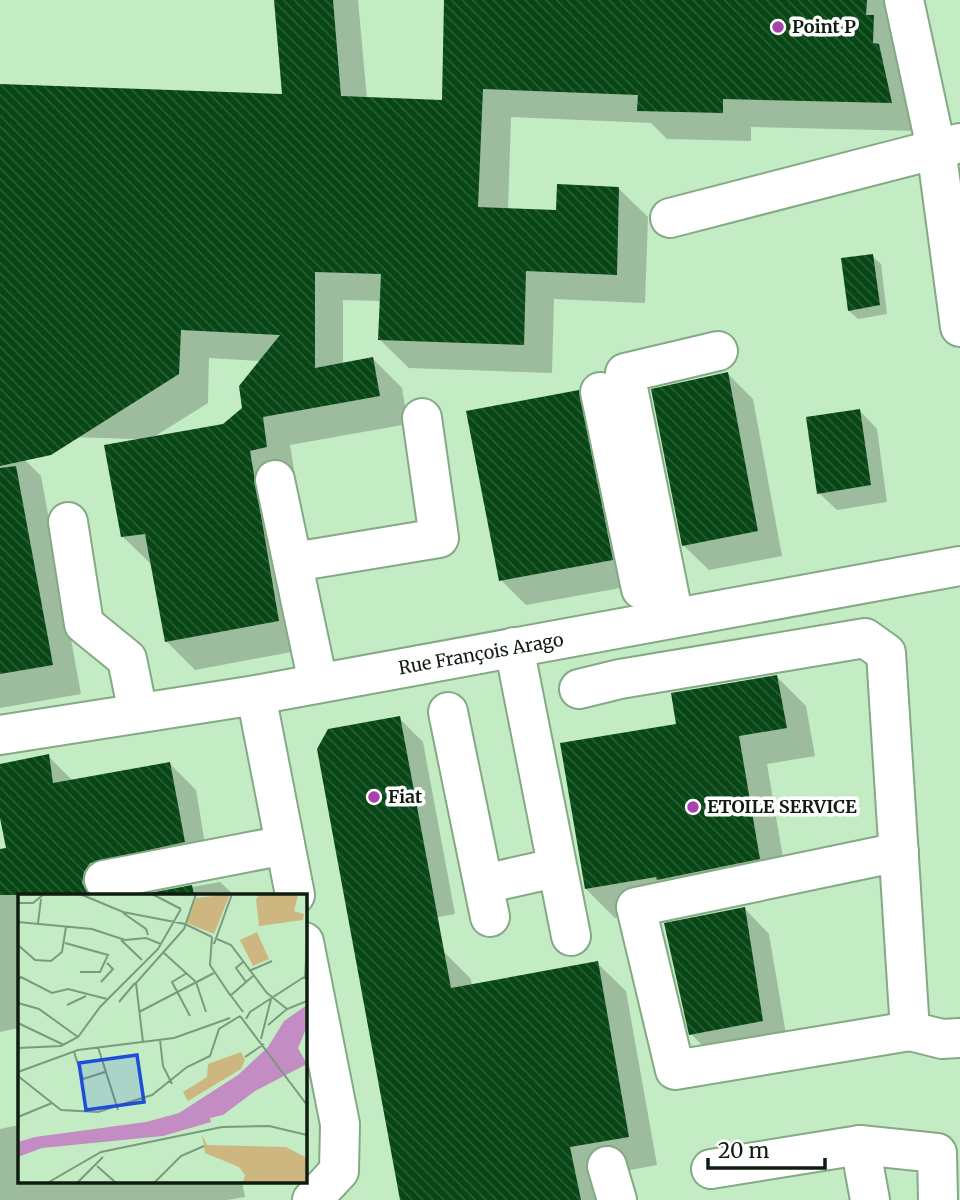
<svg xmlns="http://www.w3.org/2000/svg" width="960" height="1200" font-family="Merriweather,serif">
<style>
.shadow{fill:#0003;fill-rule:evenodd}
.building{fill:url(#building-back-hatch)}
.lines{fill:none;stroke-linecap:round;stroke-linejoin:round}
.minor-casing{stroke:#83a985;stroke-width:42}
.major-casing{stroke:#83a985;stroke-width:42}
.minor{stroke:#fff;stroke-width:38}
.major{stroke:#fff;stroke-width:38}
.poi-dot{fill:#a744ab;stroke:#fff;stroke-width:2.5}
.labels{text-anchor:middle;stroke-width:7;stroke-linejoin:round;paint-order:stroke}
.poi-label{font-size:18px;font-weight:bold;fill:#0e1d0f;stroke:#fff;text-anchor:start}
.street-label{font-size:18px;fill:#0e1d0f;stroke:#fff}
.inset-road{fill:none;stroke:#7b997c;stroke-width:2}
.view{fill:#1d4ed8;fill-opacity:0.15;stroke:#1d4ed8;stroke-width:3.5}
.inset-edge{fill:none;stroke:#0e1d0f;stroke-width:3.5}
</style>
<defs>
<pattern id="building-back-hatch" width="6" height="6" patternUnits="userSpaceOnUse" patternTransform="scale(1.75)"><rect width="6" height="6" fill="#074615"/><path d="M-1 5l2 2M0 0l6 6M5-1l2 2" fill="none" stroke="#2a5d35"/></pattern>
</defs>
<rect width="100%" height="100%" fill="#c3ecc5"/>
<g class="shadow">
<path d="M276,0H358L367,99L444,101L446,0H889L919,131L751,127V141L667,139L651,123L511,117L508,210L558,212L619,189L648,217L645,303L554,299L552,373L409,368L380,340L381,301L343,300V364L373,359L402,388L408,424L290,445L295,476L278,479L307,649L195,670L166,641L153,566L123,537L137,439L0,435V86L283,96ZM209,358L261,361L244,409L223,425L152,438L208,403Z"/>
<polygon points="872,256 881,264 887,314 858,319 849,311"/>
<polygon points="728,374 753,399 782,556 709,570 683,545"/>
<polygon points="578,392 603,417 637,585 526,605 501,580"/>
<polygon points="860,411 877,429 887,502 837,510 819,493"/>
<polygon points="12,447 41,476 81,694 0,708 0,449"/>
<polygon points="777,677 806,706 815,756 767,764 788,887 615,918 586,889"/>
<polygon points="399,718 423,742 455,914 371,930"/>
<polygon points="48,756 73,781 170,764 196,790 209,868 111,895 19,895 19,1028 0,1032 0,851 8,849 0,809 0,766"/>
<polygon points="220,882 234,895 148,895"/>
<polygon points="744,908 769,934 788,1046 716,1059 691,1034"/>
<polygon points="442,950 471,979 472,986 597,963 626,991 657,1165 598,1176 603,1200 402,1200"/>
<polygon points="19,1125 19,1181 242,1181 245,1197 227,1200 0,1200 0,1129"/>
</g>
<g class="building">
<polygon points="274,0 333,0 341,96 442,100 444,0 867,0 866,15 874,15 873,43 879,44 892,103 723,99 723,113 637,111 638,95 483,89 478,207 556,210 557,184 619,187 617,275 526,271 524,345 378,340 381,274 315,272 315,368 373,357 380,396 263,417 267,447 250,451 279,621 165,642 145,534 121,537 104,445 223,424 242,408 239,386 280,335 181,330 179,374 51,455 0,466 0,84 282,94"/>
<polygon points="873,254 880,305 848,311 841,258"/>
<polygon points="728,372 758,531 682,546 651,389"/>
<polygon points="579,390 613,560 499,581 466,411"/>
<polygon points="860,409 871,485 817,494 806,417"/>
<polygon points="16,466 53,665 0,674 0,468"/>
<polygon points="777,675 787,728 739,736 760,859 657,880 656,877 585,889 560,743 676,724 671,693"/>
<polygon points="400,716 451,988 598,961 629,1137 570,1147 581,1200 400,1200 317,749 328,729"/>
<polygon points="49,754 53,783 170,762 185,842 90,863 84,872 82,883 89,895 0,895 0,849 6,848 0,818 0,764"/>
<polygon points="192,885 194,895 139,895"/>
<polygon points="745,907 763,1021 689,1035 664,923"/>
</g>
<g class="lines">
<g class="minor-casing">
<g id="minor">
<polyline points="670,218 960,143"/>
<polyline points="600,392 641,589"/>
<polyline points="275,480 318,683"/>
<polyline points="68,522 84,624 127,659 138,713"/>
<polyline points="294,562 439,538 422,418"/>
<polyline points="674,618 625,373 718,351"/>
<polyline points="514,647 571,936"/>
<polyline points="579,689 620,679 865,638 886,653 910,1031 942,1039 960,1038"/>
<polyline points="256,695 295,895"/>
<polyline points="448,712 490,917"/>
<polyline points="0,735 256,695 960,566"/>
<polyline points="899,852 636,907 675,1070 910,1031"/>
<polyline points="104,880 285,845"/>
<polyline points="484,884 555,868"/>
<polyline points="304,942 340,1124 339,1171 312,1200"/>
<polyline points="860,1145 870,1200"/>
<polyline points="607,1166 617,1200"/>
<polyline points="711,1169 860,1145 937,1153 938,1200"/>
</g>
</g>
<g class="major-casing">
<polyline id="major" points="904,0 936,148 960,327"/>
</g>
<use href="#minor" class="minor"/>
<use href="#major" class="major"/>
</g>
<g class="poi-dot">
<circle cx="778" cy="27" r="7"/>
<circle cx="374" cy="797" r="7"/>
<circle cx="693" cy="807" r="7"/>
</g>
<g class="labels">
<g class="poi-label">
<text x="792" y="33">Point P</text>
<text x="388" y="803">Fiat</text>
<text x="707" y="813">ETOILE SERVICE</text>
</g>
<g class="street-label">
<text transform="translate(481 654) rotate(-10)" y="6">Rue François Arago</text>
</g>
</g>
<g transform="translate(18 894)">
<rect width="289" height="289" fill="#c3ecc5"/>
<path d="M184,241L189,251L268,253L289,264V288H225L227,281L221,273L187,259Z" fill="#ceb681"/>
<path d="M212,0L196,40L169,29L178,4ZM242,0L280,1L276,17L286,20L285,26L241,32L238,5ZM239,38L251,65L235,72L222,46ZM223,158L227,166L223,175L170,207L165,198L189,183L190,170Z" fill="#ceb681"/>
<path d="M289,111L288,135L280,154L289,170L237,197L205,221L192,224L193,228L145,242L24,254L0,263V248L17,243L128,228L161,219L220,181L250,153L266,127Z" fill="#c38cc3"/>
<path class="inset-road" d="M62,0L105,18L167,30L194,43M134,0L163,15M0,9H15L26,0M105,19L128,35L130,41M0,28L74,35L107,46L128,44L143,50M20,29L23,5M194,43L192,71L212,101M199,45L213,51L249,99L269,115M103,46L124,66M47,49L90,61L82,78H62M196,50L214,0M0,51L17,66L33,67L44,58L48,33M146,59L178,88L188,118M225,68L218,74L228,88M231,77L254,67M169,79L154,88L172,122M287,85L289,49M0,86L3,83L34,99L50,95L89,105M83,88L95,75L89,69M211,99L225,118M212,102L235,82M101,108L117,89M0,109L21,115L60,143M49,111L68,102M121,118L196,79M222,122L289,211M228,125L232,118L286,83M0,129L46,151M250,131L269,115L289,107M243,145L253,105M142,146L145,172L154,190M125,148L118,89L166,35L178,0M80,153L100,216M0,154L43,152L60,143L82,113L140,55L163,15M56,158L65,185L87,178M227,163L246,150M0,178L60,156L156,144L212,124M0,182L43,216L80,218L134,201L169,173L192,162L201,135L222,122M0,223L34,209M79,272L97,288M31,288L83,258L204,233L251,232L289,241M60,288L85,263M137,288L163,262L186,252"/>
<path class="view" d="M119,161L126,208L68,216L61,169Z"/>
<rect width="289" height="289" class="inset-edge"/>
</g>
<path d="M708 1158v10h117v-10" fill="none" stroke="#0e1d0f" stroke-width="3.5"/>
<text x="718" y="1158" font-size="21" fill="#0e1d0f" stroke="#ffffff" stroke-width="5" paint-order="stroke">20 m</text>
</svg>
